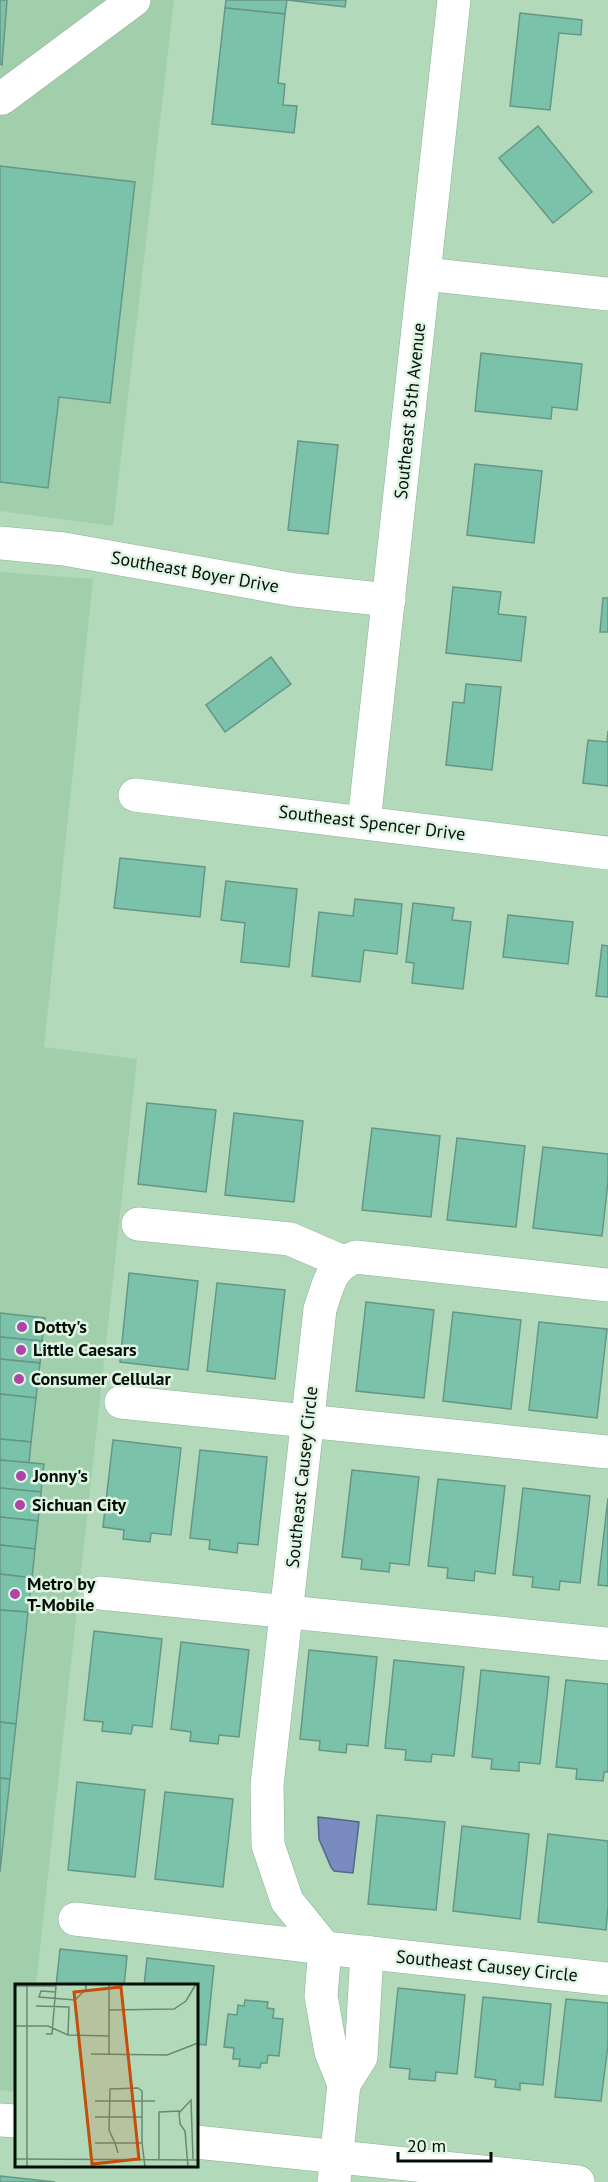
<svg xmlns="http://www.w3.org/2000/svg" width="608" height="2182" font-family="'PT Sans',sans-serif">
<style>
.built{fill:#a2cfab}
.water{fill:#7a8bbf;stroke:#566688;stroke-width:1.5}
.building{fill:#7ac2aa;stroke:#669786;stroke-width:1.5}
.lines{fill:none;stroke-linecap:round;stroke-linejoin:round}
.minor-casing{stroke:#8cb294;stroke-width:34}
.minor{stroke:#fff;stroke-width:33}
.poi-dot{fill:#af45a7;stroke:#e0f4e4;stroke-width:2}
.labels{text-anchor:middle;stroke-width:5;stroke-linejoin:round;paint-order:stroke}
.street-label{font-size:18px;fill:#030f06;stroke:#e0f4e4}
.poi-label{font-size:18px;font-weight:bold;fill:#030f06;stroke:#e0f4e4;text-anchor:start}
.inset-road{fill:none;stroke:#6c8871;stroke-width:1.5}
.view{fill:#c64e0b;fill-opacity:0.15;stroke:#c64e0b;stroke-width:3}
.inset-edge{fill:none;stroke:#030f06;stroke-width:3}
</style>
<rect width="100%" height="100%" fill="#b2d9b9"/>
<g class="built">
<polygon points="0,0 174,0 113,526 0,511"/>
<polygon points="0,572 93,579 44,1047 137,1059 36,1985 16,1986 16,2092 0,2090"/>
</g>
<polygon class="water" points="318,1817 359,1822 353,1873 334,1871 331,1867 319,1839"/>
<g class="building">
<polygon points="0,0 7,0 2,65 0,64"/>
<polygon points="226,0 346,0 345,7 287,0 285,14 225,8"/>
<polygon points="225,8 285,14 278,83 285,84 283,105 297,106 294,133 212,124"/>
<polygon points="520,13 582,20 581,35 559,33 550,110 510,106"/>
<polygon points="538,126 592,192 553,223 499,158"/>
<polygon points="0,166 135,182 110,403 59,397 48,488 0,482"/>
<polygon points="481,353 582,364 577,410 552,407 551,419 475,411"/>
<polygon points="298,441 338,445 328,534 288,530"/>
<polygon points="475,464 542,471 534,543 467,535"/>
<polygon points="453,587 501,592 498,614 526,617 521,661 446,653"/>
<polygon points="603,598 608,598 608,632 600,632"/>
<polygon points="271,657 291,684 225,732 206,705"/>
<polygon points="466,684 501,687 492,770 446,765 453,702 464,703"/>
<polygon points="608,731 608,786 583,783 588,740 607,742"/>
<polygon points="120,858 205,867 200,917 114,908"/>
<polygon points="226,881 297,889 289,967 241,962 245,923 221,920"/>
<polygon points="355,899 402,904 397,954 364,950 360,982 312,976 319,912 353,916"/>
<polygon points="413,903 454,908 452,920 471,922 463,989 412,983 414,963 406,962"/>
<polygon points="508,915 573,922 568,964 503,957"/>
<polygon points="602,945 608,946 608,997 596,996"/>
<polygon points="147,1103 216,1110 206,1192 138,1184"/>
<polygon points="234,1113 303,1121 294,1202 225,1195"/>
<polygon points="372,1128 440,1136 431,1217 362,1210"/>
<polygon points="457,1138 525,1146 516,1227 447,1220"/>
<polygon points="543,1147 608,1154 608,1181 602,1236 533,1228"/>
<polygon points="129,1273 198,1281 188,1370 120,1362"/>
<polygon points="217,1283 285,1290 275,1379 207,1371"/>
<polygon points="366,1302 434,1310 424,1398 356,1391"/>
<polygon points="453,1312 521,1320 511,1409 443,1401"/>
<polygon points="0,1313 45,1318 42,1341 0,1337"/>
<polygon points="539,1322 607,1329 597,1418 529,1410"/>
<polygon points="0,1337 42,1341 40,1363 0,1359"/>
<polygon points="0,1359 40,1363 36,1398 0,1394"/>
<polygon points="0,1394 36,1398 31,1442 0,1439"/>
<polygon points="0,1439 31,1442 29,1463 0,1460"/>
<polygon points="113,1440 181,1448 171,1535 151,1533 150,1542 123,1539 124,1530 103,1527"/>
<polygon points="200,1450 267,1457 258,1545 238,1543 237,1553 209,1549 210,1540 190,1538"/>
<polygon points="0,1460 44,1464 41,1492 0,1488"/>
<polygon points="352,1470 419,1477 409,1565 390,1563 389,1572 361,1569 362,1559 342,1557"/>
<polygon points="438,1479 505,1486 495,1574 475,1571 474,1581 447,1578 448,1568 428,1566"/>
<polygon points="0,1488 41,1492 38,1521 0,1517"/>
<polygon points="523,1488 590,1496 580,1583 560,1581 559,1590 532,1587 533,1577 513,1575"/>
<polygon points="608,1498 608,1586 598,1585"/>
<polygon points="0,1517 38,1521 35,1549 0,1545"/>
<polygon points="0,1545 35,1549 32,1578 0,1574"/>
<polygon points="0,1574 32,1578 28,1612 0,1610"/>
<polygon points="0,1610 28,1612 16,1724 0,1722"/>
<polygon points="94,1631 162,1639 152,1727 133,1725 131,1734 102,1731 103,1722 84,1720"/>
<polygon points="181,1642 249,1650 239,1737 219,1735 218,1744 190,1741 191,1732 171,1729"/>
<polygon points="309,1650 377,1657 368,1746 347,1744 346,1753 319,1750 320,1741 300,1739"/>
<polygon points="394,1660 464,1667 454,1756 432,1754 431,1762 405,1760 406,1750 385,1748"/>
<polygon points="481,1670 549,1677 540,1764 519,1762 519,1771 491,1769 492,1759 472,1757"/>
<polygon points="566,1680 608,1684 608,1772 604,1772 603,1781 576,1779 577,1769 556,1767"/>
<polygon points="0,1722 16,1724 10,1779 0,1778"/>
<polygon points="0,1778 10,1779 0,1872"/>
<polygon points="77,1782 145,1790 135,1877 68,1870"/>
<polygon points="165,1792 233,1799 223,1887 155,1879"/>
<polygon points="377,1815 445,1822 436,1910 368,1904"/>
<polygon points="462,1826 529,1834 520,1919 453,1911"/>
<polygon points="548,1834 608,1841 608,1906 606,1930 538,1922"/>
<polygon points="60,1949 127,1956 124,1986 56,1986"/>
<polygon points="147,1958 214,1966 206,2045 196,2044 196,1986 144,1986"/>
<polygon points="398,1988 465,1995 457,2074 436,2072 435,2081 409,2079 410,2069 390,2067"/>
<polygon points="483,1997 551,2004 543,2085 520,2083 520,2090 495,2087 496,2080 475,2077"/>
<polygon points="566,1999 608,2003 608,2045 601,2101 555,2097"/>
<polygon points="245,2000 268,2002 267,2008 274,2009 273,2018 283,2019 279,2056 268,2055 267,2063 261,2063 260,2068 239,2066 240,2059 233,2059 234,2048 224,2047 228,2014 237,2015 238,2005 244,2006"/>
<polygon points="0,2176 55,2182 0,2182"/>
</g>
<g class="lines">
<g class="minor-casing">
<g id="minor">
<polyline points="0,97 2,98 134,0"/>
<polyline points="425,274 608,294"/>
<polyline points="0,543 64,549 295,590 389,600"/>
<polyline points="135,795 608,853"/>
<polyline points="364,822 454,0"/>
<polyline points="138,1224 290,1239 343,1262"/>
<path d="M608,1285L356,1257C329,1267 329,1284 320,1309L267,1785L268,1845L287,1901L325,1948L608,1979"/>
<polyline points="121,1402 608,1452"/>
<polyline points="100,1593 608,1644"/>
<polyline points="75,1919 325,1948 321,1996 331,2052 344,2084"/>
<polyline points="0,2120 16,2121"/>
<polyline points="196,2142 578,2182"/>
<polyline points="334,2182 344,2084 361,2057 367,1952"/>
</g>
</g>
<use href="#minor" class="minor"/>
</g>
<g class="poi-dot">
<circle cx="22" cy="1327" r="6"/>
<circle cx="21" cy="1350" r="6"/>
<circle cx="19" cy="1379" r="6"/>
<circle cx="21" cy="1476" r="6"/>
<circle cx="20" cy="1505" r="6"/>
<circle cx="15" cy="1594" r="6"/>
</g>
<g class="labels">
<g class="street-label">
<text transform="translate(410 411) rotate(-84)" y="6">Southeast 85th Avenue</text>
<text transform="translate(195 572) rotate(10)" y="6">Southeast Boyer Drive</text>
<text transform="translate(372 823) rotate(7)" y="6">Southeast Spencer Drive</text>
<text transform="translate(302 1477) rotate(-84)" y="6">Southeast Causey Circle</text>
<text transform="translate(487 1966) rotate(6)" y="6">Southeast Causey Circle</text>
</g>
<g class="poi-label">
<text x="34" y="1333">Dotty's</text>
<text x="33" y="1356">Little Caesars</text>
<text x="31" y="1385">Consumer Cellular</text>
<text x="33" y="1482">Jonny's</text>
<text x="32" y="1511">Sichuan City</text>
<text x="27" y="1590">Metro by<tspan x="27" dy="21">T-Mobile</tspan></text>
</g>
</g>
<g transform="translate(15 1984)">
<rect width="183" height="183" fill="#b2d9b9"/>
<path class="inset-road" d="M0,2H41M41,8L26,7L24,13L60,16L71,5V0M21,22L54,23L53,51M94,26L159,25L171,17L181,0M0,42H33L53,51L94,52M31,50H37L41,2M76,70L152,71L183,59M94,70V0M123,104L127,107V159H100L94,146L95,105ZM80,117H140M80,133H127M80,159H100L103,169M127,159L130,183M0,175L183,176M144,175V128L165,127M12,183V0M173,183L170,147L165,140L164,129L176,116L178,175"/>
<path class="view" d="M106,3L124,175L77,180L59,8Z"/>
<rect width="183" height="183" class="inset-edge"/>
</g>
<path d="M398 2152v9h93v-9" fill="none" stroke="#030f06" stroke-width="3"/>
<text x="407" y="2152" font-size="18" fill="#030f06" stroke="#e0f4e4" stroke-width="4.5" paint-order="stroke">20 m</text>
</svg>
